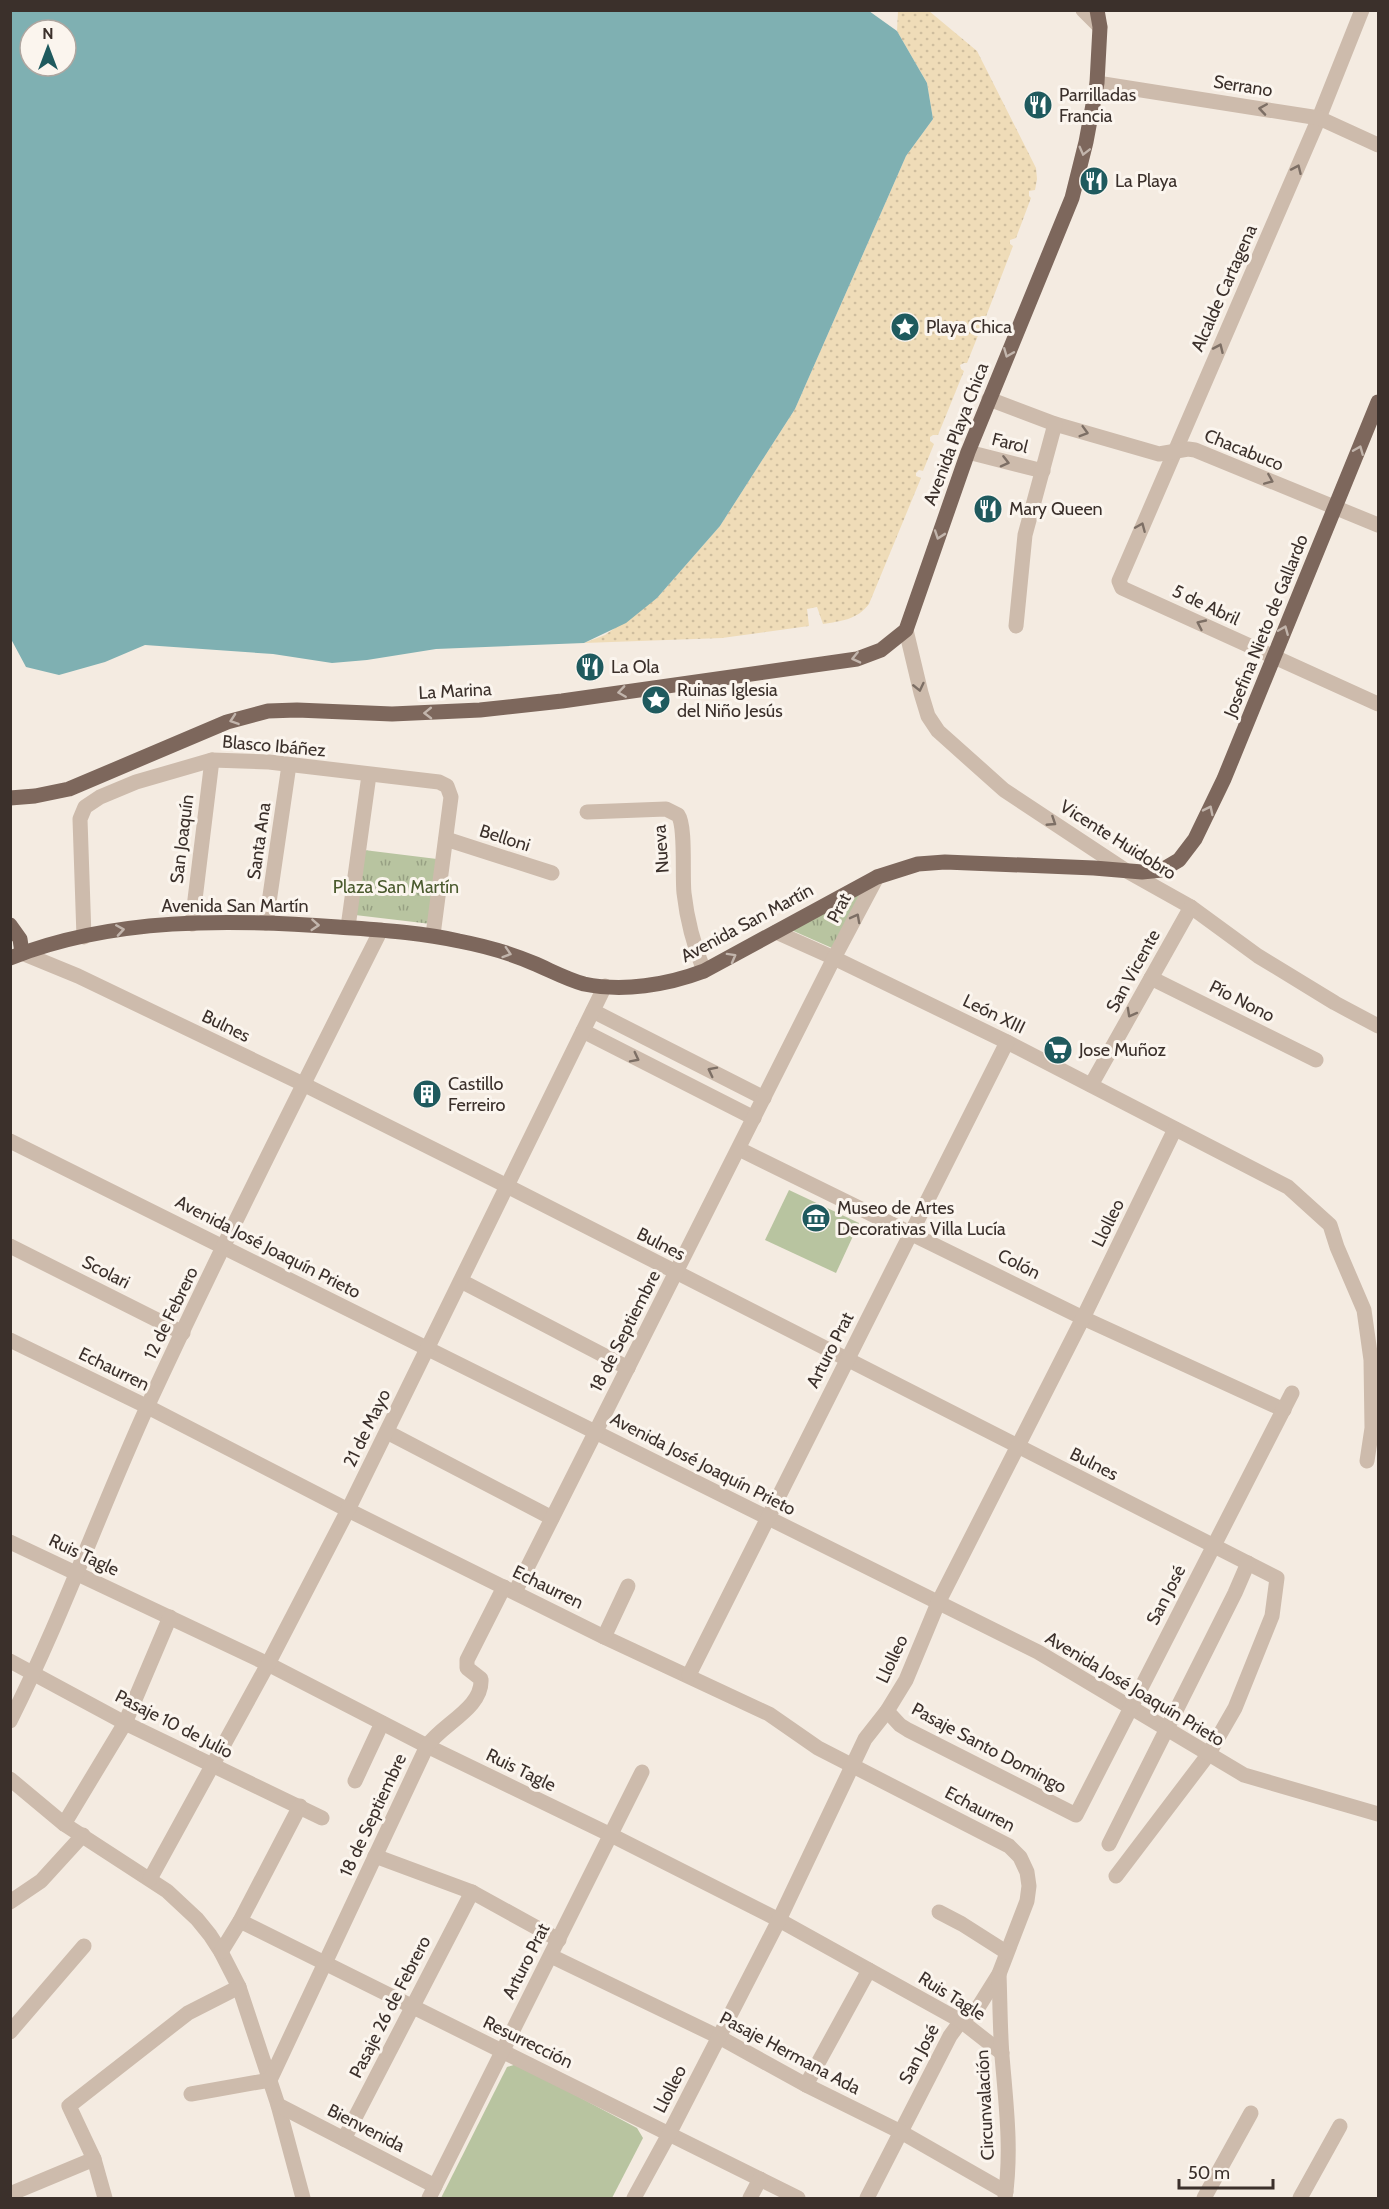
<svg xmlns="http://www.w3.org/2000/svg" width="1389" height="2209" font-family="Cabin,sans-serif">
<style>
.sand{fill:url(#sand-dots)}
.park{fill:url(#park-tufts)}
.garden{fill:#b8c4a0}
.water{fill:#7fb0b2;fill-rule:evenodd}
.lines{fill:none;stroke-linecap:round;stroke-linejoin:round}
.minor{stroke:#cdbbac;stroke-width:15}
.major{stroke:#7d675c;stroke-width:15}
.oneway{stroke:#7d6f65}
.oneway2{stroke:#c2b5ac}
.labels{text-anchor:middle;stroke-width:6;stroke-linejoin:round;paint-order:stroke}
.street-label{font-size:18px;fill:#3b302b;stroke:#fbf5ee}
.poi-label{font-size:18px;fill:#3b302b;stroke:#fbf5ee;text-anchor:start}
.park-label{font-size:18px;fill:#4a5a2e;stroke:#fbf5ee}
</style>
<defs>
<pattern id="sand-dots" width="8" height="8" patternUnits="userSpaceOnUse" patternTransform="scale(1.5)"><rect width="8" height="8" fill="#efdcb8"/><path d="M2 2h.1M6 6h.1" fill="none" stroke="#cebd9e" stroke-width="1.8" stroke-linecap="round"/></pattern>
<pattern id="park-tufts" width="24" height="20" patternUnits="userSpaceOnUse" patternTransform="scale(1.5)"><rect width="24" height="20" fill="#b8c4a0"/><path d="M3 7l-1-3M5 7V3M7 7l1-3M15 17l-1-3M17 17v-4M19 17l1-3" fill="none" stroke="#97a083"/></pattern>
</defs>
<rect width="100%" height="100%" fill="#f4ebe1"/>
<path class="sand" d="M898,11H929L977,51L1036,168L1037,179L1035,190L1029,191V196L1031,198L1016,238L1010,240V244L1013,246L985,319L977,322L981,328L967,363H964L960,365L961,369L964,371L938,435H933L930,437V441L934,444L923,471L919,470L916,473V476L921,478L869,604C857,620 841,621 823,624L817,607L807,609L809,626L722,638L584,643L605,635L657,598L720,526L795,409L906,156L933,119L927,83L897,31Z"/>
<g class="park">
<polygon points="364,850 437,859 431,924 355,915"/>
<polygon points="864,888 832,948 789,929"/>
</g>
<g class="garden">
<polygon points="789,1190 859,1223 836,1273 765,1240"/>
<polygon points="517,2064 637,2128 643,2138 612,2198 441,2198 507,2067"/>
</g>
<path class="water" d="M10,11H869L897,31L927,83L933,119L906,156L795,409L720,526L657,598L626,623L584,643L436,649L367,660L332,663L273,654L145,645L105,662L59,675L26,667L11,639V633ZM30,30H66V66H30Z"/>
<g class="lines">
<g class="minor">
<polyline points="1083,10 1100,27"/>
<polyline points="1362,10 1319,118 1119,581 1122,588 1378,704"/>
<polyline points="1097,83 1319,118 1378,145"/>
<polyline points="989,399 1055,424 1159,454 1188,449 1195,450 1378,525"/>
<polyline points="968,452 1043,471"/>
<polyline points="1016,626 1025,535 1055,424"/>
<polyline points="906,630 921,693 928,716 938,731 1004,790 1125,870 1191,907 1258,956 1335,1003 1378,1026"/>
<path d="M587,812L666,809L678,815C686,826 682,875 684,893C687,920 694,946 704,971"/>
<polyline points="446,839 552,873"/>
<polyline points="266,923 289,765"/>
<polyline points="192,924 212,760"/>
<polyline points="348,927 369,775"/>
<polyline points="776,932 834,958 1007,1042 1288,1187 1330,1225 1337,1247 1364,1310 1371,1360 1372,1428 1367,1461"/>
<polyline points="84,937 80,819 85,807 100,797 136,782 212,760 269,762 439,782 447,786 451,797 433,935"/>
<polyline points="22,953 78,976 303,1084 507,1186 1277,1578 1272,1616 1235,1708 1208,1755 1116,1876"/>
<polyline points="1151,978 1316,1060"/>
<polyline points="593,1011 764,1098"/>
<polyline points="583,1031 754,1118"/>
<polyline points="1091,1085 1191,907"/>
<polyline points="10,1141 1038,1652 1244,1775 1378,1814"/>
<polyline points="739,1149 1083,1318 1284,1410"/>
<polyline points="10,1246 183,1333"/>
<polyline points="461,1281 628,1368"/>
<polyline points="10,1340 148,1407 348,1510 604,1637 769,1714 818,1748 1009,1846 1020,1857 1027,1872 1029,1886 1027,1901 999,1974 979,2006 961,2021 950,2036 867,2198"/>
<polyline points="387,1432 552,1518"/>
<polyline points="10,1542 268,1664 427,1746 611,1835 779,1920 961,2021 1002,2053"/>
<polyline points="515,1592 834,958 877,877"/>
<polyline points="604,1637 628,1586"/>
<polyline points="10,1661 125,1723 322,1818"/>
<polyline points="689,1675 1007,1042"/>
<polyline points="887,1711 900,1725 908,1730 1076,1815 1292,1393"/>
<path d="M10,1721C62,1618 100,1510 148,1405C222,1245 302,1087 381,930"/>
<polyline points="10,1779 64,1824 167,1891 197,1919 210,1935 221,1952 239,1987 278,2105 303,2198"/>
<polyline points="355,1781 382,1723"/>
<polyline points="64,1824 125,1723 170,1617"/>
<polyline points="1109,1844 1235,1593 1248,1563"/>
<polyline points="375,1856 472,1892 559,1940"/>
<polyline points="150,1879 268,1664 348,1510 605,986"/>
<polyline points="10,1902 41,1881 83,1835"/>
<polyline points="939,1912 962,1924 1006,1952"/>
<polyline points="240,1921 798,2198"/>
<polyline points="221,1952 240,1921 300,1806"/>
<polyline points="551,1956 719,2037 806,2085 901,2132 1006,2192"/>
<path d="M999,1974C1000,2001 1000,2029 1002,2056C1006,2104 1012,2151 1005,2198"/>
<polyline points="10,2032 84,1946"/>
<polyline points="806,2085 869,1970"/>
<path d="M191,2094L270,2080L427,1746C442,1724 483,1708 481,1679L467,1668V1660L504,1587"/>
<polyline points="278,2105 435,2186"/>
<polyline points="344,2139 472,1892"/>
<polyline points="10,2194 94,2159"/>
<polyline points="105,2198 94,2159 69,2106 188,2013 239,1987"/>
<polyline points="429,2198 642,1772"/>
<polyline points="634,2198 669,2134 779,1920 865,1739 887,1711 906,1680 938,1603 1083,1318 1175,1129"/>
<polyline points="750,2198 760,2179"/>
<polyline points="1204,2198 1251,2113"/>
<polyline points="1300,2198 1340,2126"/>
</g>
<g class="major">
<polyline points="10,798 35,796 69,789 227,722 268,711 297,710 392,714 480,710 562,701 857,659 881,650 906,630 968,452 1072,198 1086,142 1097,83 1100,27 1097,10"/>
<polyline points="10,925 20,939 22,953"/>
<path d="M10,958C113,917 230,919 338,927C379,930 419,932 459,941C485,946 510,953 533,963C550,970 566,979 584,984C623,992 667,985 704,971L877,877L918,864L945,862L1094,868L1142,872L1162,870L1179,860L1195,839L1224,779L1378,402"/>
</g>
</g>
<defs><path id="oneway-chevron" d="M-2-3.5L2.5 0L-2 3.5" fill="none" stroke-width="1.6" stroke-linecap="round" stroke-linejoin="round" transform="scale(1.5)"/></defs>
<g class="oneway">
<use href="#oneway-chevron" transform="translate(1263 109) rotate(-171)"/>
<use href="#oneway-chevron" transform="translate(1297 169) rotate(-66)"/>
<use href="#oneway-chevron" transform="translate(1219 348) rotate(-66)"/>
<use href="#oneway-chevron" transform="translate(1084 432) rotate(16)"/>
<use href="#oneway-chevron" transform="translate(1005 462) rotate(14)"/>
<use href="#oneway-chevron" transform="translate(1269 480) rotate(23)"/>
<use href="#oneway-chevron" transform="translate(1141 527) rotate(-67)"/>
<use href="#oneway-chevron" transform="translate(1201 624) rotate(-155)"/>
<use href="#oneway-chevron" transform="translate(919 687) rotate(77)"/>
<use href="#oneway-chevron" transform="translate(1052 822) rotate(33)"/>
<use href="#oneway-chevron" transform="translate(856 918) rotate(-62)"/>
<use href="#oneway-chevron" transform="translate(1131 1013) rotate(119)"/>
<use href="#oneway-chevron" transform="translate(635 1058) rotate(27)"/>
<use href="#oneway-chevron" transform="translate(712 1071) rotate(-153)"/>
</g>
<g class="oneway2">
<use href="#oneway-chevron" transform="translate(1084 151) rotate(104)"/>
<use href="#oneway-chevron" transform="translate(1008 353) rotate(112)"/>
<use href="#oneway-chevron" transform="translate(1359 450) rotate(-68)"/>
<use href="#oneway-chevron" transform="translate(939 535) rotate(109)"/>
<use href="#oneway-chevron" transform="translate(1284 630) rotate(-68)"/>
<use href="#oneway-chevron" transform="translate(856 658) rotate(167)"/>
<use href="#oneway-chevron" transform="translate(622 692) rotate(172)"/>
<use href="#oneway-chevron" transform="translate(428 713) rotate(179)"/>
<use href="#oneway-chevron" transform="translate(234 720) rotate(161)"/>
<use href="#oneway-chevron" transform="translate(1209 810) rotate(-64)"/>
<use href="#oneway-chevron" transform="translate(315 925) rotate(4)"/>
<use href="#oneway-chevron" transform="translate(120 930) rotate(-9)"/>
<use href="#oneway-chevron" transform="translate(507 953) rotate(18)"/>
<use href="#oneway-chevron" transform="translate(732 957) rotate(-29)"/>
</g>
<defs>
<g id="restaurant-disc" transform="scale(1.5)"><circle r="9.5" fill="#1f5a5e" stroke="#fbf5ee"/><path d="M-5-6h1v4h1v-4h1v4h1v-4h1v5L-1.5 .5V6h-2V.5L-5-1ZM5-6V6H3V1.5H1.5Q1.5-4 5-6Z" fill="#fff"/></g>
<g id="sight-disc" transform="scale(1.5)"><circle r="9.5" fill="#1f5a5e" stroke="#fbf5ee"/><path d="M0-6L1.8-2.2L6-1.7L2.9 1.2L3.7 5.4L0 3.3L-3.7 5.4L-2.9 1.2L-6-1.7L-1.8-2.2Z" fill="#fff"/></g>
<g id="supermarket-disc" transform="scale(1.5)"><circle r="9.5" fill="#1f5a5e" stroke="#fbf5ee"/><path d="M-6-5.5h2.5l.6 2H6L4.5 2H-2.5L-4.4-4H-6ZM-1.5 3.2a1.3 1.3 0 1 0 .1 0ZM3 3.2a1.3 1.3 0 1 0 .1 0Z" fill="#fff"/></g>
<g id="building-disc" transform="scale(1.5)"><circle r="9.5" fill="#1f5a5e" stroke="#fbf5ee"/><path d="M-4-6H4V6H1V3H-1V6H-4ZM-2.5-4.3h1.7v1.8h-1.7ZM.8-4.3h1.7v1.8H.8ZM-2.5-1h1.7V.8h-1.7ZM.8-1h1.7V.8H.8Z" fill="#fff"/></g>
<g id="museum-disc" transform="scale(1.5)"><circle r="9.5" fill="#1f5a5e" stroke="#fbf5ee"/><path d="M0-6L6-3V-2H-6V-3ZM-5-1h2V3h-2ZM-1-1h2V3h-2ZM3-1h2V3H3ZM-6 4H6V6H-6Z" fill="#fff"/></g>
</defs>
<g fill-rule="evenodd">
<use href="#restaurant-disc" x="1038" y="105"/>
<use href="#restaurant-disc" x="1094" y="181"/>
<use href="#sight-disc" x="905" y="327"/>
<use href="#restaurant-disc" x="988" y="509"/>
<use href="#restaurant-disc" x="590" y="667"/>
<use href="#sight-disc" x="656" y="700"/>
<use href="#supermarket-disc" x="1058" y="1050"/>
<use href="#building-disc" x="427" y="1094"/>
<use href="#museum-disc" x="816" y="1218"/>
</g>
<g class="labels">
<g class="street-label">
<text transform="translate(1243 86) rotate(9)" y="6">Serrano</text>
<text transform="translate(1224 288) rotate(-66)" y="6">Alcalde Cartagena</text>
<text transform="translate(956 434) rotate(-69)" y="6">Avenida Playa Chica</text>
<text transform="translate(1010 443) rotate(14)" y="6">Farol</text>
<text transform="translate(1244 450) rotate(22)" y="6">Chacabuco</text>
<text transform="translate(1206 605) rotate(25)" y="6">5 de Abril</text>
<text transform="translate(1266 626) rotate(-68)" y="6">Josefina Nieto de Gallardo</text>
<text transform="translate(455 691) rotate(-3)" y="6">La Marina</text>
<text transform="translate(274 746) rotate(5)" y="6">Blasco Ibáñez</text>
<text transform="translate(505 838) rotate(18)" y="6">Belloni</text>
<text transform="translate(182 839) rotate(-83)" y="6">San Joaquín</text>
<text transform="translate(1118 840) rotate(32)" y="6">Vicente Huidobro</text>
<text transform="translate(259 841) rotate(-82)" y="6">Santa Ana</text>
<text transform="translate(661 849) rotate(-94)" y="6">Nueva</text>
<text x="235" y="912">Avenida San Martín</text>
<text transform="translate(839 908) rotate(-62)" y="6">Prat</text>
<text transform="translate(747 923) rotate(-28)" y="6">Avenida San Martín</text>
<text transform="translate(1133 971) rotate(-61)" y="6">San Vicente</text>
<text transform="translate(1242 1001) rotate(27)" y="6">Pío Nono</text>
<text transform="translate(994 1014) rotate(26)" y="6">León XIII</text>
<text transform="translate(226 1026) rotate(26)" y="6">Bulnes</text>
<text transform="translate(1108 1223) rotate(-64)" y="6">Llolleo</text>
<text transform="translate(661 1244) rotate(27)" y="6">Bulnes</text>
<text transform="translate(268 1247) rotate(27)" y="6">Avenida José Joaquín Prieto</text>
<text transform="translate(1019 1264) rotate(27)" y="6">Colón</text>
<text transform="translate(106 1272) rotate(27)" y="6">Scolari</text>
<text transform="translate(171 1313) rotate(-64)" y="6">12 de Febrero</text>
<text transform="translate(625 1331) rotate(-63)" y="6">18 de Septiembre</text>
<text transform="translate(830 1350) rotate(-63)" y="6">Arturo Prat</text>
<text transform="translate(114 1369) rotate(26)" y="6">Echaurren</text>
<text transform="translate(367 1428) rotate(-64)" y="6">21 de Mayo</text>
<text transform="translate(703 1464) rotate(27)" y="6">Avenida José Joaquín Prieto</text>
<text transform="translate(1094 1464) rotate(27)" y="6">Bulnes</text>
<text transform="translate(84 1555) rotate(25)" y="6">Ruis Tagle</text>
<text transform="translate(548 1587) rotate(26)" y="6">Echaurren</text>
<text transform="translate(1166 1595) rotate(-63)" y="6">San José</text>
<text transform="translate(892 1659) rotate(-65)" y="6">Llolleo</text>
<text transform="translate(1135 1689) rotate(31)" y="6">Avenida José Joaquín Prieto</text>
<text transform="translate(174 1724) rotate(27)" y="6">Pasaje 10 de Julio</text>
<text transform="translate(989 1748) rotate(28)" y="6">Pasaje Santo Domingo</text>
<text transform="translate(521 1770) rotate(26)" y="6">Ruis Tagle</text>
<text transform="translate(980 1809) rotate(28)" y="6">Echaurren</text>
<text transform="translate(373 1815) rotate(-65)" y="6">18 de Septiembre</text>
<text transform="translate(526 1961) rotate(-63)" y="6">Arturo Prat</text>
<text transform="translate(952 1996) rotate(32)" y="6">Ruis Tagle</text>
<text transform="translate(390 2007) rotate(-63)" y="6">Pasaje 26 de Febrero</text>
<text transform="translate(528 2042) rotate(26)" y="6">Resurrección</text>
<text transform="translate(790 2053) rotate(28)" y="6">Pasaje Hermana Ada</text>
<text transform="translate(919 2054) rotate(-62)" y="6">San José</text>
<text transform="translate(670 2089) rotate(-63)" y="6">Llolleo</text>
<text transform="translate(985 2105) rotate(-93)" y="6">Circunvalación</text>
<text transform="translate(366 2128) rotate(27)" y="6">Bienvenida</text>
</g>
<g class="poi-label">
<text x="1059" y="101">Parrilladas<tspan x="1059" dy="21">Francia</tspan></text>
<text x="1115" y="187">La Playa</text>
<text x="926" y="333">Playa Chica</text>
<text x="1009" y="515">Mary Queen</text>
<text x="611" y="673">La Ola</text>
<text x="677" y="696">Ruinas Iglesia<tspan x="677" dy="21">del Niño Jesús</tspan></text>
<text x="1079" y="1056">Jose Muñoz</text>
<text x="448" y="1090">Castillo<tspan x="448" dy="21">Ferreiro</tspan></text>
<text x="837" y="1214">Museo de Artes<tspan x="837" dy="21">Decorativas Villa Lucía</tspan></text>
</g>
<g class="park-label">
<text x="396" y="893">Plaza San Martín</text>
</g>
</g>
<rect width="1389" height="2209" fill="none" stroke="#3b302b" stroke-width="24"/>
<g transform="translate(48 48)"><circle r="28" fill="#fbf5ee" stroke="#aea6a0" stroke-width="1.5"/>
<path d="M0-4.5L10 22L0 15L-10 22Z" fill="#1f5a5e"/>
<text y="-9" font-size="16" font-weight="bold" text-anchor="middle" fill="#3b302b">N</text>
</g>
<path d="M1179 2179v9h94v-9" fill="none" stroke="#3b302b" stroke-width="3"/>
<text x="1188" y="2179" font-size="18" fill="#3b302b" stroke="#fbf5ee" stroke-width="4.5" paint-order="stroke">50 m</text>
</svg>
